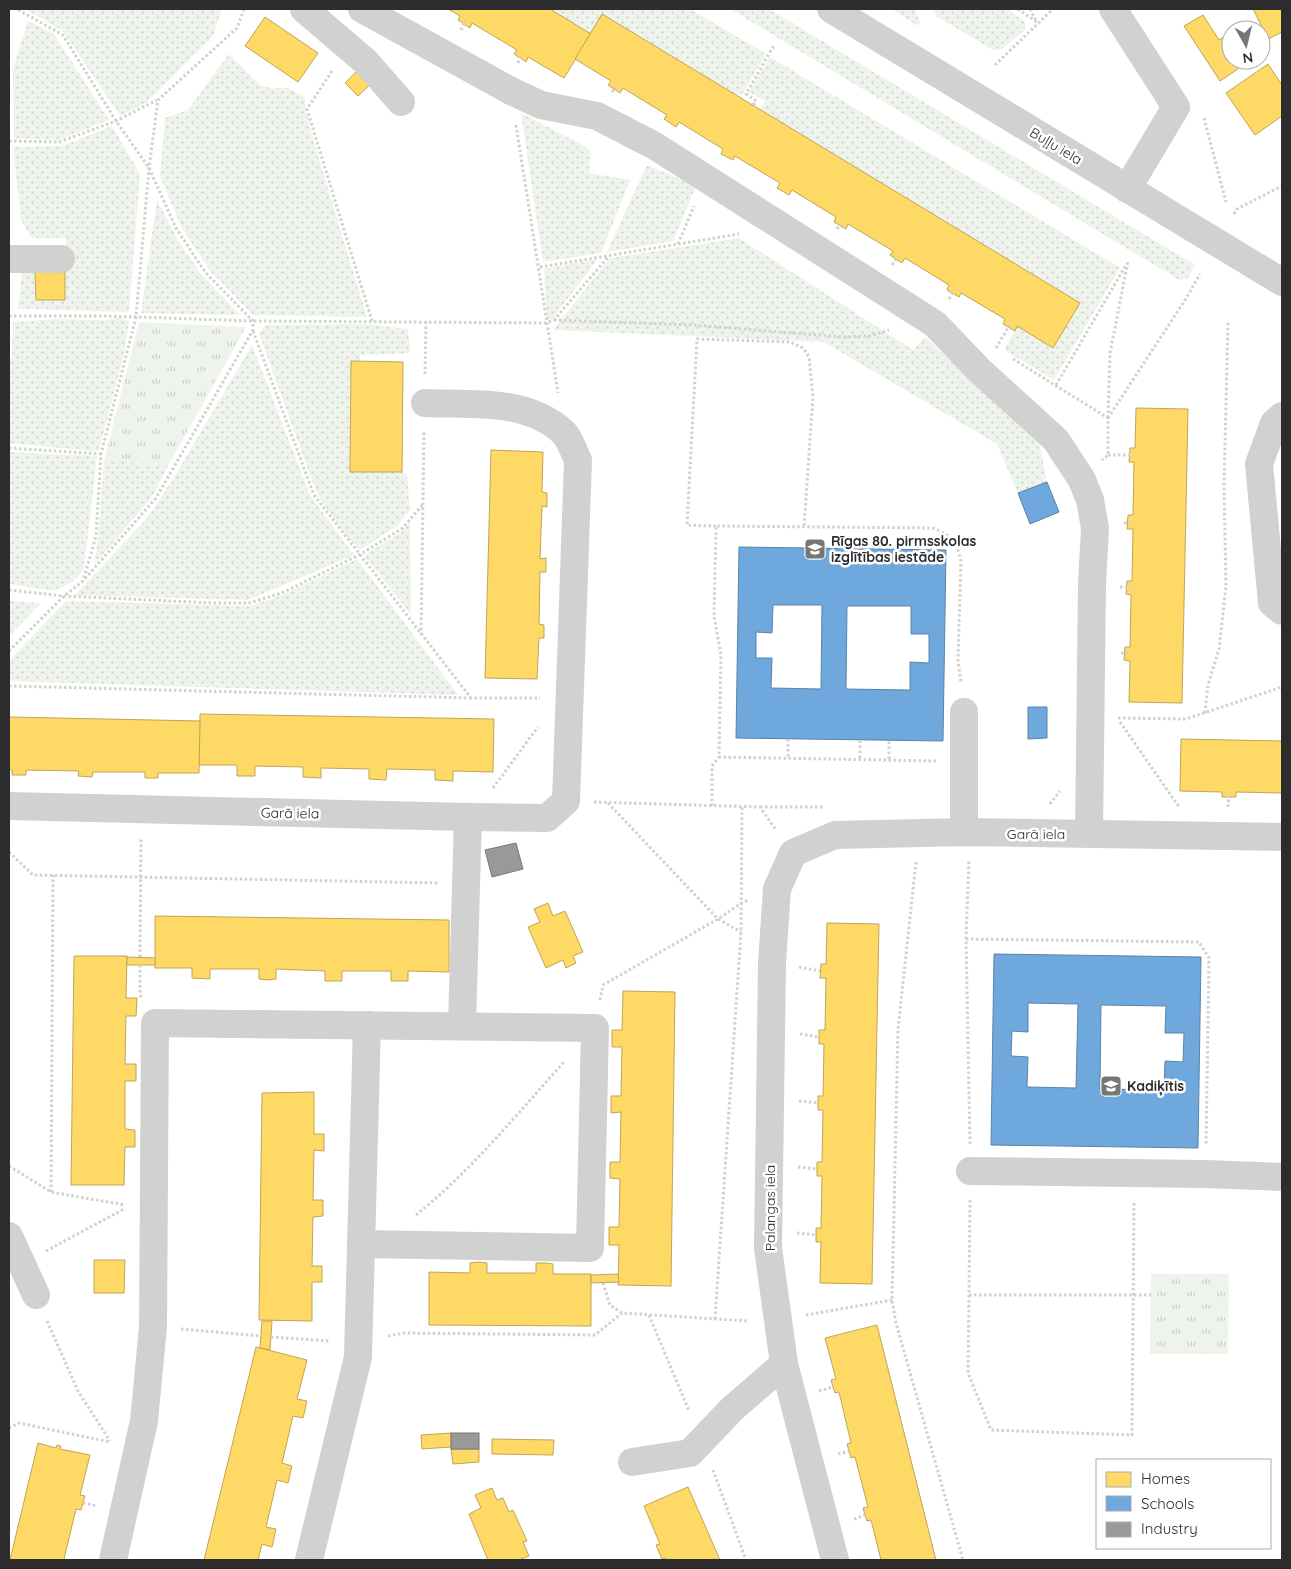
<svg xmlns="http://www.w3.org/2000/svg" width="1291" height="1569" font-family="Quicksand,sans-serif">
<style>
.grass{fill:url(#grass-dots)}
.park{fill:url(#park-tufts)}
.homes{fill:#ffd966;stroke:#c0a555}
.schools{fill:#6fa8dc;stroke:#5b83a7;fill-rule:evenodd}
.industry{fill:#999;stroke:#787878}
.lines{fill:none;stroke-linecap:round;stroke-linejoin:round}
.path{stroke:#d1d1d1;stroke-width:3;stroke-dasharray:2.5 2.5;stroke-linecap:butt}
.minor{stroke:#d1d1d1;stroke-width:28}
.labels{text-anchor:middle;stroke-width:5;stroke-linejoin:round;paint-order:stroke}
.street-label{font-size:14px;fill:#2c2c2c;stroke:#fff}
.poi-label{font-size:14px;font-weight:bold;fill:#2c2c2c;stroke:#fff;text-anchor:start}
</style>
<defs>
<pattern id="grass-dots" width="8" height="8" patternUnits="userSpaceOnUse" patternTransform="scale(1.25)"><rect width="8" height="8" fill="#eef3eb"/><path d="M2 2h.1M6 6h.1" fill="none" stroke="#ccd0ca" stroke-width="1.8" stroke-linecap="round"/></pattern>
<pattern id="park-tufts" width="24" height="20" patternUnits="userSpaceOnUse" patternTransform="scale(1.25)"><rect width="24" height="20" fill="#eef3eb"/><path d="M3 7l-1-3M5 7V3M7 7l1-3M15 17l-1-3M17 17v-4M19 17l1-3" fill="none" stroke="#ccd0ca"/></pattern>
</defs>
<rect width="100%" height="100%" fill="#fff"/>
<g class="grass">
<polygon points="25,9 222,9 213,36 146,103 120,116 63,31"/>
<polygon points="550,9 690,9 766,54 740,98 591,34"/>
<polygon points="730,9 769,9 1195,265 1188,278 1179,280"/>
<polygon points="891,9 915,9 920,22 918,26"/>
<polygon points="933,9 1007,9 1025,22 1026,29 1002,49 993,50 936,16"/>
<polygon points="28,21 54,34 109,120 58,140 14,138 13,69"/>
<polygon points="229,54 260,85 270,88 288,88 304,97 309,126 367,317 253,315 211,272 182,228 160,176 165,118 188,110"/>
<polygon points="770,57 1120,268 1054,380 1004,350 1017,326 1053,348 760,110 765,101 749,92"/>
<polygon points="521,113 586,147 591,153 589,173 630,180 601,253 543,262"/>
<polygon points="112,126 140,174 129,312 18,309 22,272 35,272 36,300 65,300 66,238 32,238 21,220 13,147 62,146"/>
<polygon points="647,165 696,186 673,241 607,252"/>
<polygon points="157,200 179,242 200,273 240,315 141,313"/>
<polygon points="739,238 913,350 925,337 1039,442 1047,482 1018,493 997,444 824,342 553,330 610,258"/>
<polygon points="598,259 552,319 547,320 544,269"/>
<polygon points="120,318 129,321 124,354 99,450 93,451 9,443 9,361 12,358 13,322 57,319 101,320"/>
<polygon points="366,324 408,329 410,353 360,355 360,362 351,362 350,472 402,472 407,475 410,510 397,526 360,550 344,533 317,494 259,334 265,325"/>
<polygon points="252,345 310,495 354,555 248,600 75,595 148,517 176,474"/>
<polygon points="9,452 97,456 84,569 74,581 54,591 9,584"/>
<polygon points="104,461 169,464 152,497 94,565 98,540"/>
<polygon points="410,523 411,615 364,555 400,533"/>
<polygon points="357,559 458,695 9,681 9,661 66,601 249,606 283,595"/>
<polygon points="9,601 41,603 9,636"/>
</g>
<g class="park">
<polygon points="139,322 246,327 169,464 104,461"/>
<polygon points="1151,1274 1229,1274 1228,1354 1150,1354"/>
</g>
<g class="homes">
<polygon points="448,9 550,9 591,34 564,78 528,57 526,62 514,54 517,50 472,23 470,28 458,20 460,16"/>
<polygon points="1253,9 1282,9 1282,32 1268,39"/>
<polygon points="602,14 1080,303 1053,348 1017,326 1015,331 1003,324 1005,319 961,293 959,297 947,290 949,285 905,258 902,263 890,255 893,251 848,224 846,229 834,222 836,217 792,190 789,195 777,188 780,183 735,156 733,160 721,154 723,149 679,122 676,127 664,119 667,115 623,88 620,93 608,85 611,81 575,59"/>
<polygon points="1203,15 1219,40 1231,32 1231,50 1227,52 1238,69 1220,81 1184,26"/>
<polygon points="265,17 318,53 298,82 245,46"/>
<polygon points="1268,64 1282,85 1282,116 1255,135 1226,93"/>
<polygon points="359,69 373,82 358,96 345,83"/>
<polygon points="35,272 65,272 65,300 36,300"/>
<polygon points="351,361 403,362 402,472 350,472"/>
<polygon points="1136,408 1188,409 1182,703 1129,702 1130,661 1124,660 1125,647 1130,647 1131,595 1126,594 1127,581 1132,581 1133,529 1127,529 1128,515 1133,515 1134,462 1129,462 1130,448 1135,448"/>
<polygon points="491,450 543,452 542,492 547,493 547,507 542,506 540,559 546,558 546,572 540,572 539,624 544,625 544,638 539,638 537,679 485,678"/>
<polygon points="200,714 494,719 493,772 453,771 453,781 435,780 435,770 387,769 386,780 369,779 369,769 321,768 321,778 303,777 303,767 255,766 255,776 237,776 237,765 199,765"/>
<polygon points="9,717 200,721 199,773 158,773 158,778 145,778 145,772 93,772 92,777 78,776 79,771 26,770 26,775 12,775 12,770 9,769"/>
<polygon points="1181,739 1282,741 1282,793 1236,792 1236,797 1222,797 1222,792 1180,791"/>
<polygon points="548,903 553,916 565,911 583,952 573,956 576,963 566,968 563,960 546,968 528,927 540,922 534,909"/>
<polygon points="155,916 449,920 449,972 408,971 408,981 391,981 391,971 342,971 342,981 325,981 325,971 276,969 276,979 267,980 259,979 259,969 210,969 210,979 192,978 192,968 155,968"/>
<polygon points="827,923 879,924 872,1284 820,1283 821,1242 816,1242 816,1228 821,1228 822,1176 817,1176 817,1162 822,1162 823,1110 818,1110 818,1096 823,1096 824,1044 819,1044 819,1030 825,1030 826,978 820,978 821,964 826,964"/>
<polygon points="74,956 127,956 126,998 137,998 136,1016 126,1016 125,1064 136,1064 136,1081 125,1081 125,1129 135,1130 135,1147 125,1147 124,1185 71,1185"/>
<polygon points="127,957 155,958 155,965 127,965"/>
<polygon points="623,991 675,992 671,1286 618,1285 619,1245 609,1245 609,1227 619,1227 620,1179 610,1178 610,1162 620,1162 621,1112 611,1113 611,1096 621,1096 622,1047 612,1047 612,1030 622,1030"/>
<polygon points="314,1092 314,1134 324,1134 324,1151 314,1150 313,1200 323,1200 323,1216 313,1217 312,1266 322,1266 322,1282 312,1282 312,1321 259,1320 262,1093"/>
<polygon points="94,1260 125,1260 124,1293 94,1293"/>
<polygon points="479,1262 487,1263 487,1273 536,1273 536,1263 545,1263 553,1264 553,1274 591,1274 591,1326 429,1325 429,1272 470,1273 470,1263"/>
<polygon points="618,1274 619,1282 591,1283 591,1275"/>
<polygon points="262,1321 272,1321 270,1350 260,1348"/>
<polygon points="877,1325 936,1560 881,1560 871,1520 867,1521 865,1515 863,1508 868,1507 855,1457 851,1458 847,1444 851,1443 839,1392 835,1393 833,1387 831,1380 836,1379 825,1338"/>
<polygon points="256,1347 307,1360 297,1399 307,1401 305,1410 303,1418 293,1416 282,1463 292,1466 288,1483 277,1480 266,1527 276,1529 272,1547 262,1544 258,1560 204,1560"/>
<polygon points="451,1433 451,1447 422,1449 421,1435"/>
<polygon points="492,1439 554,1440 553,1455 492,1454"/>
<polygon points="38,1443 56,1448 57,1445 61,1446 60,1449 90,1455 80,1495 85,1496 81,1510 76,1509 64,1559 68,1560 10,1560"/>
<polygon points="451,1449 479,1449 479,1462 453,1464"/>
<polygon points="688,1487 710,1537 720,1560 667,1560 666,1558 662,1559 656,1545 660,1544 644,1506"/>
<polygon points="492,1488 497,1500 503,1498 509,1512 513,1510 527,1541 523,1542 529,1556 519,1560 488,1560 469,1514 481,1508 475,1495"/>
</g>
<g class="schools">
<polygon points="1047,482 1059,512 1030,524 1018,493"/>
<path d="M739,547L946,550L943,741L736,738ZM773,605H822L821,689L771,688L772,658H756V632L772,633ZM847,606H911V634H929V663L910,662V690L846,689Z"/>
<polygon points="1028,707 1047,707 1047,738 1028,739"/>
<path d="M994,954L1201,957L1198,1148L991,1145ZM1028,1003L1078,1004L1076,1088L1027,1087L1028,1057L1011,1056L1012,1031L1028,1032ZM1101,1005L1166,1006L1165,1033H1184L1183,1062L1165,1061L1164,1090L1100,1089Z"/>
</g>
<g class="industry">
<polygon points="516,843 523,869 492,877 485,850"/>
<rect x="451" y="1433" width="28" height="16"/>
</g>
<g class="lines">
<g class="path">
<polyline points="1018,9 1038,23"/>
<polyline points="1030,9 1036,21"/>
<polyline points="461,30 466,20"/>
<polyline points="518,63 522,54"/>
<polyline points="995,65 1053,9"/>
<polyline points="332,71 307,109 372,321"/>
<polyline points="612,92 617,85"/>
<polyline points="753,105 756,101 746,94 774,45"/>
<polyline points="1204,118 1226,202"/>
<polyline points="516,125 558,393"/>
<polyline points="9,141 59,142 116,121 157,100"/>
<polyline points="1234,214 1237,209 1282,186"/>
<polyline points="837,229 843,221"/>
<polyline points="678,244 694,206"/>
<polyline points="892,265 899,255"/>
<polyline points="540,267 739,234"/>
<polyline points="949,299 955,289"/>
<polyline points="9,316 103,316 253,321 546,323 554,320 609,256"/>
<polyline points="554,320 693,325 844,337 869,336 889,330"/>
<polyline points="253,331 314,495 471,698 540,698"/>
<polyline points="996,348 1011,323"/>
<polyline points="1013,359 1108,418 1108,455 1102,460"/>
<polyline points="425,374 426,322"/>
<polyline points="1056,385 1126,265"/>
<polyline points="1108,418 1187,297 1200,274"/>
<polyline points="1108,418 1110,353 1128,261"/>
<polyline points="9,448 101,454"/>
<polyline points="1108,455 1134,455"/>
<polyline points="1124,523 1133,522"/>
<polyline points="716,526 687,525 697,339 790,342 803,348 809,357 813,396 804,527"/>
<polyline points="84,578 96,536 101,454 136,317 149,168 158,100 237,28 244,9"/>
<polyline points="1120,587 1132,588"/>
<polyline points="9,590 64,596 213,603 249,603 282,593 359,555 403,528 423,504"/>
<polyline points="421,635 424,431"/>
<polyline points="9,651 64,596 83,581 156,498 253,330 253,321 205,272 176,228 149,168 116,121 63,35 17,9"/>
<polyline points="1121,653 1130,654"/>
<polyline points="9,686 470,698"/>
<polyline points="1205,713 1208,685 1219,649 1226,586 1224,486 1228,321"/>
<polyline points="1118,718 1186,719 1282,687"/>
<polyline points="1120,722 1179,807"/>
<polyline points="788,739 788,758"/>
<polyline points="860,758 860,740"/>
<polyline points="889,759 889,740"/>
<path d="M936,761L719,757L721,655L714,616L716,526L933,528C953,536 956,540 961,561L958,660L961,683"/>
<polyline points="493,788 538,727"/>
<polyline points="594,802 760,807 776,830"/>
<polyline points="608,803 718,919 741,932"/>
<polyline points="1050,804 1060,791"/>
<polyline points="712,806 712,766 719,757"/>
<polyline points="760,807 824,807"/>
<polyline points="1228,807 1229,792"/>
<polyline points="9,852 33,875 439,883"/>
<polyline points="916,862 898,1029 892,1300 896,1323 963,1560"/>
<polyline points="966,939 969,860"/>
<polyline points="140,957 141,838"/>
<polyline points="140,965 140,995 142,998"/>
<polyline points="799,967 820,971"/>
<polyline points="600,1000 603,985 718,919 740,904 748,900"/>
<polyline points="800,1034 819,1037"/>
<polyline points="799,1101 818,1103"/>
<polyline points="970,1144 966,939 1199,942 1209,958 1206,1146"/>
<polyline points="9,1166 51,1192 125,1205"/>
<polyline points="798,1167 817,1169"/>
<polyline points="51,1192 53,875"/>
<polyline points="970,1200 969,1295 1151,1295"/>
<path d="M416,1215C471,1171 517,1114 564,1062"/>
<polyline points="797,1233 816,1235"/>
<polyline points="46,1251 124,1209"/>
<polyline points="603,1283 610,1305 622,1313 748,1321"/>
<polyline points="969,1295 968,1373 991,1430 1132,1435 1134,1202"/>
<polyline points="649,1315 689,1411"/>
<polyline points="806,1315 892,1300"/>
<polyline points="715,1319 741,932 742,806"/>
<polyline points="47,1321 78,1391 110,1441"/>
<polyline points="181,1329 261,1336"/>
<polyline points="388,1336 404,1333 595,1335 622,1313"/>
<polyline points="271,1337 330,1341"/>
<polyline points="819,1391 833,1387"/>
<polyline points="9,1428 19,1423 110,1442"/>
<polyline points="838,1454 849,1451"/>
<polyline points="713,1470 746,1560"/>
<polyline points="83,1503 97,1506"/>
<polyline points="854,1519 865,1515"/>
</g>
<g class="minor">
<polyline points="304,9 366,62 401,102"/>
<polyline points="362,9 511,91 541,105 597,116 655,146 935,324 979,370 1056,440 1082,480 1090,500 1095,528 1092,584 1089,834"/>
<polyline points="831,9 1282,282"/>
<polyline points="1113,9 1176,107 1127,189"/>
<polyline points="9,259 61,259"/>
<polyline points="1282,416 1274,423 1259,464 1272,603 1282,611"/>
<polyline points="964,712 964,832"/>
<path d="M9,806L468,817L547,818L566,801L578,460C574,452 570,439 564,433C527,398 472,405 425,403"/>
<polyline points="462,1026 468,817"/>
<polyline points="970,1171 1205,1174 1282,1177"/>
<polyline points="9,1236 36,1295"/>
<polyline points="632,1462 690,1453 732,1409 784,1364"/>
<polyline points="113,1560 144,1421 153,1327 155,1023 595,1028 590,1248 361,1244"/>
<polyline points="309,1560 358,1357 367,1025"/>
<polyline points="835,1560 784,1364 768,1248 772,963 777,889 793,853 835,835 964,832 1282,837"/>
</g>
</g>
<defs>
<g id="school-square" transform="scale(1.125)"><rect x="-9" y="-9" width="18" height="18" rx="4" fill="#767676" stroke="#fff"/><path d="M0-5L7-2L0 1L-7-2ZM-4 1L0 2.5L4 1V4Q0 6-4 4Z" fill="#fff"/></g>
</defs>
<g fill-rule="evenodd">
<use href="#school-square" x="815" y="549"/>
<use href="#school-square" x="1111" y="1086"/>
</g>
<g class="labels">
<g class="street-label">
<text transform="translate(1056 146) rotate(31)" y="5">Buļļu iela</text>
<text transform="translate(290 813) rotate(1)" y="5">Garā iela</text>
<text x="1036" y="839">Garā iela</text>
<text transform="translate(770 1208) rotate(-90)" y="5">Palangas iela</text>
</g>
<g class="poi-label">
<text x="831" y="546">Rīgas 80. pirmsskolas<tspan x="831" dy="16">izglītības iestāde</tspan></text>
<text x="1127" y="1091">Kadiķītis</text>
</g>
</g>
<rect width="1291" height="1569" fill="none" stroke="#2c2c2c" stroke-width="20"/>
<rect x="1096" y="1459" width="175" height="90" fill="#ffffff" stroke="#ababab"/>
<rect x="1106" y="1472" width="25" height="15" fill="#ffd966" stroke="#ababab"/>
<text x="1141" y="1484" font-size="15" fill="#2c2c2c">Homes</text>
<rect x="1106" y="1496" width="25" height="15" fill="#6fa8dc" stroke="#ababab"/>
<text x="1141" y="1509" font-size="15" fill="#2c2c2c">Schools</text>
<rect x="1106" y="1522" width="25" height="15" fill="#999999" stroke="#ababab"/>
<text x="1141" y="1534" font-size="15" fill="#2c2c2c">Industry</text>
<g transform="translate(1246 45) rotate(172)"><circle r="24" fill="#ffffff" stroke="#ababab"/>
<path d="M0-4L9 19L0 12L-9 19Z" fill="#767676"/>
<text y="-8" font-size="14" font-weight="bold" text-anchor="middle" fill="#2c2c2c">N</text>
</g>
</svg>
